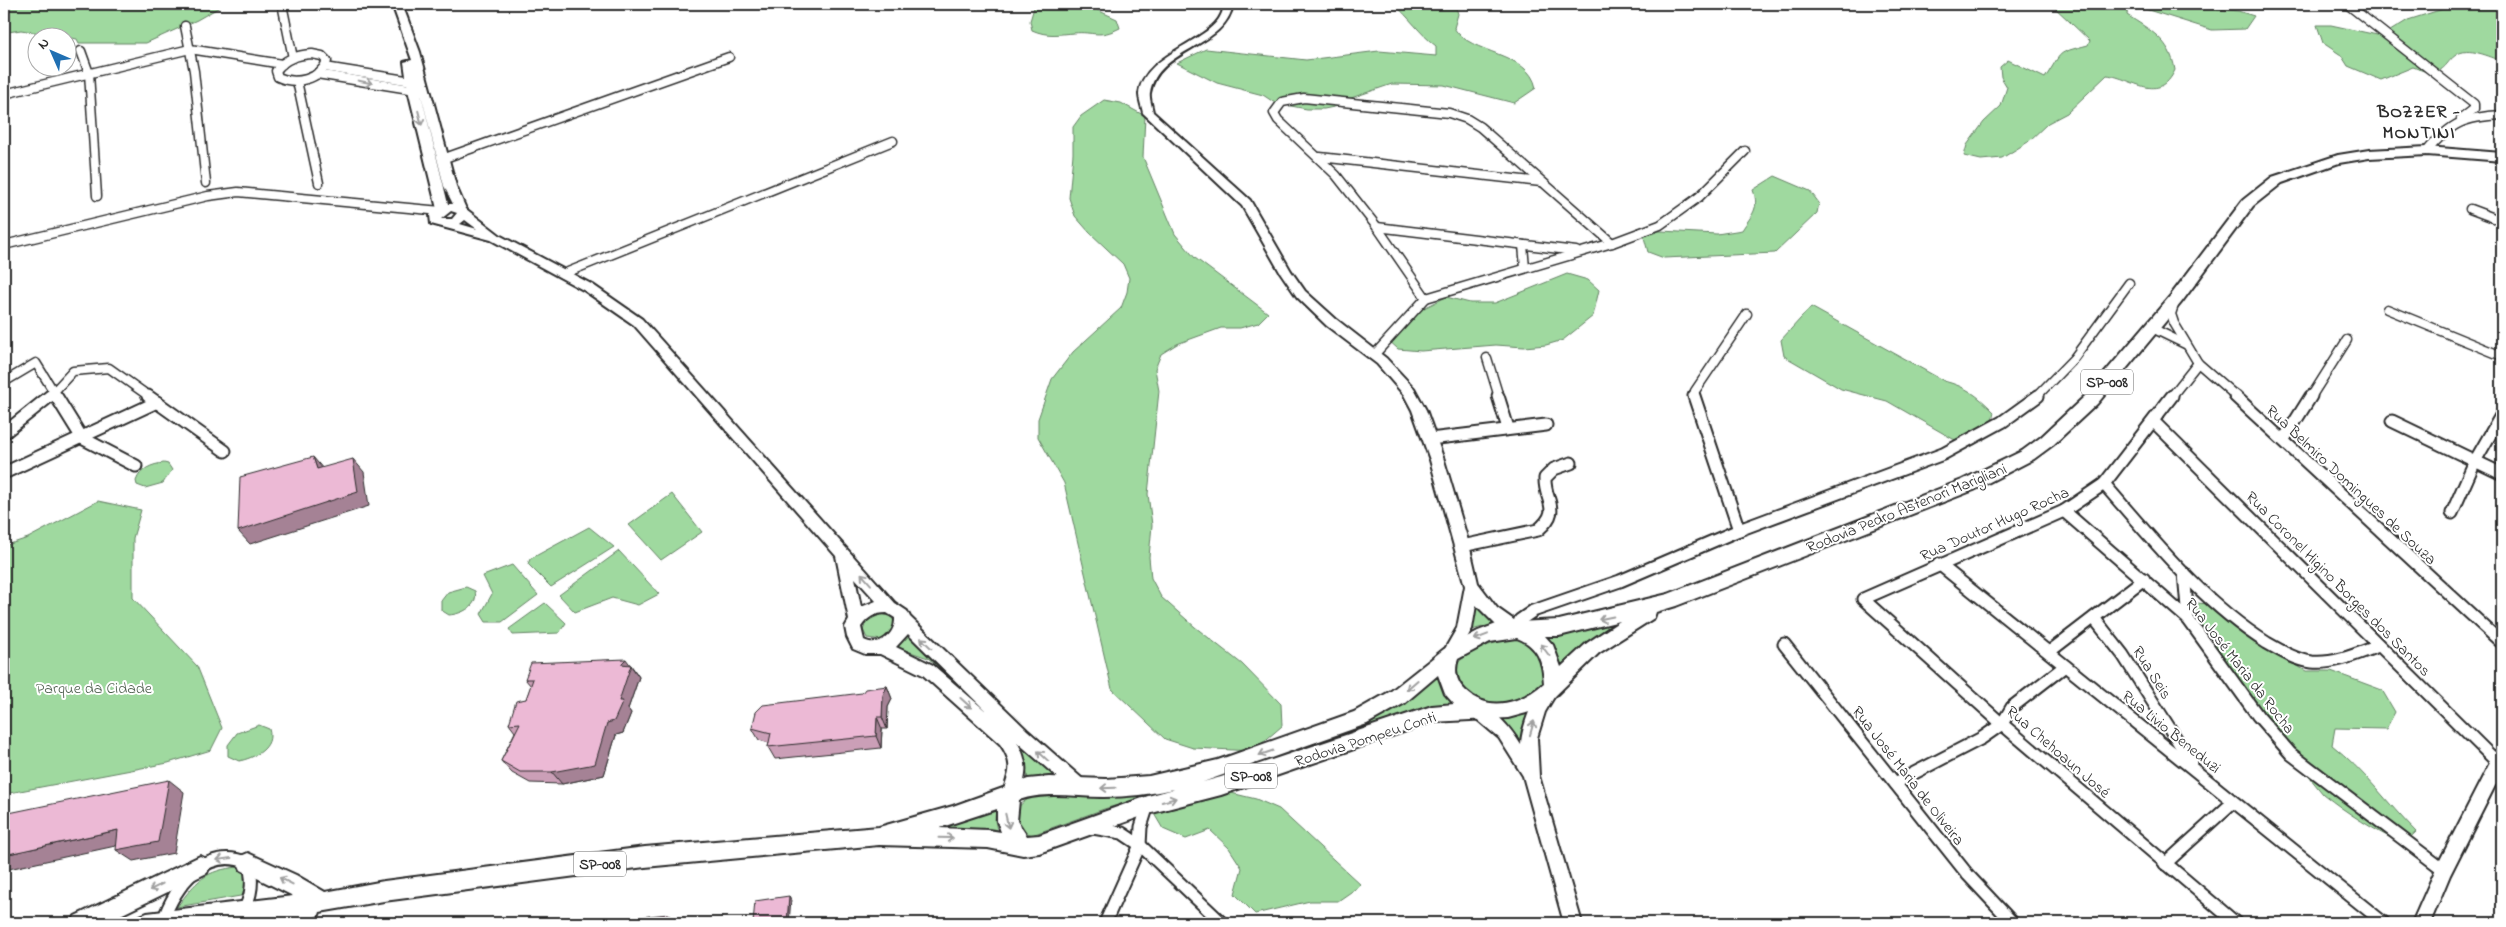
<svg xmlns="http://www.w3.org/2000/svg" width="2506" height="927" font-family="'Indie Flower',sans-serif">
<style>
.green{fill:#9fd99f;stroke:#658265}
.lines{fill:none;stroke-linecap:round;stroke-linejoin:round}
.street-far1-casing{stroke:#2b2b2b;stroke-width:11}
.street-casing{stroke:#2b2b2b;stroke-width:15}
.secondary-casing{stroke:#2b2b2b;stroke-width:4}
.primary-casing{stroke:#2b2b2b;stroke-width:4}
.street-far1{stroke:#fff;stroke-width:8}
.street{stroke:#fff;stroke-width:11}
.secondary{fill:#fff;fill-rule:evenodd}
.primary{fill:#fff;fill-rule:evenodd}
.wall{fill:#cb9fb7;stroke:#2b2b2b}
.shaded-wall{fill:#a58295;stroke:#2b2b2b}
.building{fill:#ecb9d5;stroke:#2b2b2b}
.oneway{stroke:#a0a0a0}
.labels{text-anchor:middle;stroke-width:4;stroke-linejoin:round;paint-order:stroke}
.shield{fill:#fff;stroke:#6b6b6b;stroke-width:1}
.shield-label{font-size:15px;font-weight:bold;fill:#2b2b2b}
.street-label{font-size:16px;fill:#2b2b2b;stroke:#fff}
.park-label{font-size:16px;fill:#4e5f4e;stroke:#fff}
.far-district-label{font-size:18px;font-weight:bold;letter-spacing:1px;fill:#2b2b2b;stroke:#fff}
</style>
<rect width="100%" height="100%" fill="#fff"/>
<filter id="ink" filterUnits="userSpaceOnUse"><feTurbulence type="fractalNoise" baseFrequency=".02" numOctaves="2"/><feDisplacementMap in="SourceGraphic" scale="10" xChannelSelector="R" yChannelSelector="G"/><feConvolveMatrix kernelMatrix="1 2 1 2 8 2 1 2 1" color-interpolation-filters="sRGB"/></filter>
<g filter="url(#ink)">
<g class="green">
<polygon points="4,4 225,4 197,20 146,43 79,43 77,39 21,30 8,32 4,30"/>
<path d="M1035,4H1084L1117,19L1120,28C1098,39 1094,31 1074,33C1058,34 1048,37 1032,30L1030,21Z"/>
<path d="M1394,4H1455L1458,14L1454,28C1470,55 1529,51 1536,88L1514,103L1444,85L1392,84L1351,98L1339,106L1324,109H1307L1275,103L1263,95L1217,83L1177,63L1206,49L1306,60L1379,51L1436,56V46C1420,34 1409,17 1394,4Z"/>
<path d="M2051,4H2167L2238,11L2254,16L2245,29L2212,30L2145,9L2128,7L2127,15C2151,31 2170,39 2175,70C2159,105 2133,78 2107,75L2067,113L2048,123L2028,142L2002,158L1981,160L1964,156L1967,145L1984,122L2001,106L2007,87L2001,77L2000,67L2008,60L2045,78C2064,50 2054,54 2088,45L2090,41Z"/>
<path d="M2450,4H2502V61C2490,57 2468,46 2456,55C2445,63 2448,68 2432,74L2413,67L2381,80L2348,66L2341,55L2323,43L2317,25H2331L2382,36L2408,20L2446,8Z"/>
<polygon points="1104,100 1121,103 1145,116 1143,157 1175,234 1195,258 1268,313 1258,323 1240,328 1221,328 1177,344 1161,354 1155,369 1159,391 1148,494 1152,525 1149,557 1151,578 1161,597 1195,627 1242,664 1281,704 1282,726 1253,751 1193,748 1165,739 1112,689 1064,483 1038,437 1038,419 1052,379 1073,352 1121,308 1127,292 1129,278 1123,264 1089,232 1075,216 1069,198 1073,154 1073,127 1081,116"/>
<path d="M1775,176L1810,191L1819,203L1817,213L1775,253L1664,258L1648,252L1642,230L1717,234L1742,230C1752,214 1760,209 1753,190Z"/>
<polygon points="1567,274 1588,280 1599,290 1593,316 1563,340 1546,345 1524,347 1496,345 1421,351 1398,349 1387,339 1408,316 1446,297 1470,303 1495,303"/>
<path d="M1811,307L1944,381C1967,387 1977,395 1994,412C1991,428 1988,436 1974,445L1953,439L1887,401L1841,389L1784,356L1781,340Z"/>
<path d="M164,463L168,464L172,470L163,483L145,488L137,485L136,481C140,469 152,464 164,463Z"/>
<polygon points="672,494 702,532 661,560 629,525"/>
<polygon points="98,501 141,510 133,538 133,598 197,666 222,728 211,750 168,763 4,794 4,546 28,538"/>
<polygon points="589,527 614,547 551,587 528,564 530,559"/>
<polygon points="619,551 659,594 638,605 612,598 575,612 559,595"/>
<polygon points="512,565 538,595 502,622 486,622 481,614 492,594 483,576"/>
<path d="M466,587L475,591C479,606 462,614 449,615L441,610V601L448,592Z"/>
<polygon points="1476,599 1494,621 1490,625 1468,631"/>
<path d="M2184,602L2222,605L2279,655L2306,671H2331L2382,690L2395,712L2386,729L2335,728L2332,745C2364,770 2387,803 2416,832L2403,844C2374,830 2348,814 2323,794L2208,652Z"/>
<polygon points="545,603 566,623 559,633 513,635 509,629"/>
<path d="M882,614L891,617C899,626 892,635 882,640L867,638L863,630L867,621Z"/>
<polygon points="1626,619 1560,667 1542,638"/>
<polygon points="906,632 945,672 928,658 893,646"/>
<path d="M1512,639C1537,640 1542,659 1545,680C1530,702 1488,714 1465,693C1457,686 1456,675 1455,665C1471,650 1490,643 1512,639Z"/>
<path d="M1439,672L1445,692L1452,703L1430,707L1362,728L1361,726C1394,710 1412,695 1439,672Z"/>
<polygon points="1534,713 1525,749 1517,737 1498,720"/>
<path d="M259,725L269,729C275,748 254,758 239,761L228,756V745L237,733Z"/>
<polygon points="1022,747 1053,775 1028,779"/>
<polygon points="1201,790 1231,793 1256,799 1279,809 1361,885 1338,901 1310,901 1255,914 1235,894 1242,868 1229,848 1210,830 1186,839 1163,829 1153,812"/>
<path d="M1151,793L1152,795L1104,809L1032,835C1007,825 1012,802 1037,796H1126Z"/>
<polygon points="996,808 995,820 998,836 940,827"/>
<path d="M239,867L246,877V895L177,907C196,881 205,870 239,867Z"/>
</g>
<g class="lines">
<g class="street-far1-casing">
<g id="street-far1">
<polyline points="282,4 293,58"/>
<polyline points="2347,4 2474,104 2474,109 2461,119"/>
<polyline points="185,26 194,71 206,183"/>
<polyline points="81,51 89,73 97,196"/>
<path d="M312,54L322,56L327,61C320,80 295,85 278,77L276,71C285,58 298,55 312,54Z"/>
<polyline points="325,67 418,82"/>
<polyline points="317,74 422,91"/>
<polyline points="297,81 319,183"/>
<polyline points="4,94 190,49 282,64"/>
<path d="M2427,151C2452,122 2464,117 2502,115"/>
<polyline points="1320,157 1541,182"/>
<polyline points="442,159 729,57"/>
<polyline points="2470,209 2502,221"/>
<polyline points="1377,227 1576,251"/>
<polyline points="4,245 208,196 238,192 441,211"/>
<polyline points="1523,245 1525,268"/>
<polyline points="563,274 893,141"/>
<polyline points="1426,298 1612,243 1660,225 1699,197 1745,151"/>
<polyline points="2175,302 2171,314 2174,323 2198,363 2237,397"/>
<polyline points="2387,309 2502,356"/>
<polyline points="2152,328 2185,344"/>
<polyline points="1374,355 1426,298 1377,227 1336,175 1278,120 1274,113 1282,102 1304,98 1449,113 1467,119 1480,127 1612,243"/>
<polyline points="1487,358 1499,397"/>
<polyline points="4,382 36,363 57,397"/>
<polyline points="49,397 73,371 109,368 150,397"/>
<polyline points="1694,397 1695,391 1747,314"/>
<polyline points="2036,397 2074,358 2129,283"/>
<polyline points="2171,397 2198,363"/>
<polyline points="2311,397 2347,340"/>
</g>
</g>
<g class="street-casing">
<g id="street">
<polyline points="56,396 82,438 136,466"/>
<polyline points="148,396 225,451"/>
<polyline points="1498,396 1508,428"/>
<polyline points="1694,396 1739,530"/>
<polyline points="2172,396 2104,484 2064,511 1863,599 2002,724 2236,923"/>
<polyline points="2235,396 2502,643"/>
<polyline points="2392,421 2502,474"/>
<polyline points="2154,422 2502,767"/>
<polyline points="4,433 50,396"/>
<polyline points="1430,439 1546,425"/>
<polyline points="2284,439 2311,396"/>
<polyline points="4,473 157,402"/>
<path d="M2104,484C2154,541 2202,602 2267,643C2281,651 2296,660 2312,662C2335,664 2357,654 2378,646"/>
<polyline points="2064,511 2188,619 2258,716 2291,754 2444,870"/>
<polyline points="2452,513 2475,461 2502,414"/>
<path d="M1462,546L1538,530C1563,509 1544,502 1545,478L1554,469L1571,463"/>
<polyline points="1939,564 2384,923"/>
<polyline points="2184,573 2188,619"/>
<polyline points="2094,618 2123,655 2191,762"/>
<polyline points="1516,630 1520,620 1533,611 1620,581 1739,530 1943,454 2002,422 2038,396"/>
<polyline points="1784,644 1968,875 2013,923"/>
<polyline points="2049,652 2144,579"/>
<polyline points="1895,783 1982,738 2002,724 2012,707 2065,666"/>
<polyline points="1093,828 1122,833 1140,845 1222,923"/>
<polyline points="2165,864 2232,803"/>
<path d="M162,923C175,886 205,845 248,863C256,885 249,904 237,923"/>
<polyline points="1105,923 1140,845 1141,827 1148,805"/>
</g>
</g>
<g class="secondary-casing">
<g id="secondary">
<path d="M392,4H402L420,52L456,186L466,209L501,236L593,285L642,319L895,603L907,611L910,617L1027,730L1086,782L1088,787L1086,792L1080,795L1074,792L1017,742C1029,762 1027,777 1018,797L1012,800L1006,797C999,781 1021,773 1000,744L923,675L880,654H865L853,649L847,637L845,627L849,620L836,556L634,325L585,291L491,240L431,224L430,215L437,209L408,90L404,62L412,60ZM417,78L444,186L453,204H448ZM451,211L457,213L452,219H441ZM465,220L477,229L460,224ZM855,578L876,601L861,607ZM887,613L895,618C896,634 879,648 864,640L861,627C868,617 875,613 887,613ZM908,634L987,712L933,665L896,647Z"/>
<path d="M1223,4H1233C1226,48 1157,48 1150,93C1149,98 1152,106 1153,112L1250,200L1291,271L1305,291L1336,319L1386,358L1414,388L1426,410L1444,460L1469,544L1478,583L1497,608L1521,625L1524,630L1521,635L1516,636L1498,627L1476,605L1472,629L1455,659L1450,661L1445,659L1442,654L1457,628L1465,586L1430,460L1412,410L1404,395L1377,364L1327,326L1297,297L1280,272L1242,206L1143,113C1142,107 1139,100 1139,94C1142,55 1209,42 1221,15C1223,12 1223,7 1223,4Z"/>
<path d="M1549,685L1555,687L1557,692L1545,712L1537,738L1539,776L1582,923H1564L1523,776L1499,738L1473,716L1471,711L1473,706L1479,704C1497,711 1511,729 1521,745C1521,730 1534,690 1549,685Z"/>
<polygon points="2502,749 2502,772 2450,875 2430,923 2412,923 2438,864 2496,751"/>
</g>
</g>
<g class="primary-casing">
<g id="primary">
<path d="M2427,147L2502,153V161L2427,155L2369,158L2339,163L2282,183L2253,206L2181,303L2097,404L2053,445L2034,459L1974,490L1676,606L1656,612L1654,618L1599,653L1552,699L1537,710L1508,718L1432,722L1221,795L1148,814L1039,853L1023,855L988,848L879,845L645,867L384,901L320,912L319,915L302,923H269L271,918L230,923H137L140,916L147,913L293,896L241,870L238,863L241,856L248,853L296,875L325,892L384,881L645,847L879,827L953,806L1028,779L1049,777L1106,779L1149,776L1218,760L1354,712L1391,691L1444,649L1478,631L1499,623L1559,620L1668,594L1962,480L2022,451L2041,437L2085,396L2171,295L2243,200L2272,177L2338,155L2369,150ZM1620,621L1587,643L1561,667L1553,645L1545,636H1559ZM1517,638C1538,646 1543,662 1544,683C1522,703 1489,713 1466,691C1456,682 1454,671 1458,659L1490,642ZM1438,675L1445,694L1454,704L1432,706L1221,777L1203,782L1367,724L1405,703ZM1174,789L1148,796L1039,835L1027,836L1017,821L1019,800C1045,791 1076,797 1104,797C1127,797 1151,794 1174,789ZM997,809V821L1001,832L988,830L939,828Z"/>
<polygon points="200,856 207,859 210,866 207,873 104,923 72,923 75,916"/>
</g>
</g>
<use href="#street-far1" class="street-far1"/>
<use href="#street" class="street"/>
<use href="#secondary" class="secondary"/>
<use href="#primary" class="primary"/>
</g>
<g class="wall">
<polygon points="631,665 639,677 628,709 631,713 623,733 616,735 604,775 562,784 530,783 512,773 501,761 515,732 509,724 526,699 531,686 525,679"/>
<polygon points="887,686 892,699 888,707 887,729 882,729 881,748 775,759 768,747 769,743 759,740 752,728"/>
</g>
<g class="shaded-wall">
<polygon points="313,457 324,470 317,469"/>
<polygon points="353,459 364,472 369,506 250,544 238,531"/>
<polygon points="626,659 639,677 628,709 631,713 623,733 616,735 604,775 562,784 552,772 607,723 619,701 621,664"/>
<polygon points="887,686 892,699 888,707 887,729 882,717 883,695"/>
<polygon points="877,717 882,729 881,748 876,736"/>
<polygon points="169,780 184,792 174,853 133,861 116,850"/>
<polygon points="118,830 134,842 4,870 4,855"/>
<polygon points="789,896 791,899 789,923 787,923"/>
<polygon points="668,914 676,923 666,923"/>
</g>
<g class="building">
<polygon points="313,457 317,469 353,459 358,492 238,531 240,477"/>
<polygon points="626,659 621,664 631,665 619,701 623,701 614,721 607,723 595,764 552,772 520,772 501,761 520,723 509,724 516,701 526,699 533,679 525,679 531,663"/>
<polygon points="887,686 883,695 882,717 877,717 876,736 768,747 771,733 752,728 756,712 763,705 862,693 865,689"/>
<polygon points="169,780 158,842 116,850 118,830 4,855 4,814"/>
<polygon points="789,896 787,923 753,923 755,901"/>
<polygon points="668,914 666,923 619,923 620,919"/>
</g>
<defs><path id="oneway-shaft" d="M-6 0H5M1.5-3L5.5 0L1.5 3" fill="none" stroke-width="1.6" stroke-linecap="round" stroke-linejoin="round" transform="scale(1.25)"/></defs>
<g class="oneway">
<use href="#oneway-shaft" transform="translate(365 82) rotate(11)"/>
<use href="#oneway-shaft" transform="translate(420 118) rotate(76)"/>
<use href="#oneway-shaft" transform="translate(866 579) rotate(-131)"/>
<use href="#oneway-shaft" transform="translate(1606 618) rotate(168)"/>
<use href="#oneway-shaft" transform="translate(1481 637) rotate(159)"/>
<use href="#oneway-shaft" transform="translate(926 643) rotate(-136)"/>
<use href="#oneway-shaft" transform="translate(1545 650) rotate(-127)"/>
<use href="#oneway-shaft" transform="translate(1412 685) rotate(139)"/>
<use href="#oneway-shaft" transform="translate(966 703) rotate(42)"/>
<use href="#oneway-shaft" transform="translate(1532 728) rotate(-74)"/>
<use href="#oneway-shaft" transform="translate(1266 753) rotate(161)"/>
<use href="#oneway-shaft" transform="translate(1043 756) rotate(-137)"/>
<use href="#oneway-shaft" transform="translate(1108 788) rotate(178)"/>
<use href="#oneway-shaft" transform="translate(1169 800) rotate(-15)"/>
<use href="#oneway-shaft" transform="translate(1007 821) rotate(77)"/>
<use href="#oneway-shaft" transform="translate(946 838) rotate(1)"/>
<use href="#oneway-shaft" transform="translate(224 859) rotate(172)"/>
<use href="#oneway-shaft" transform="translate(286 881) rotate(-153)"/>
<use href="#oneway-shaft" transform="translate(156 887) rotate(153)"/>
</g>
</g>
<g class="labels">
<g class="shield">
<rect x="2081" y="369.5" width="52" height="25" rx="4"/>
<rect x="1225" y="763.5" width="52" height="25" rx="4"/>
<rect x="574" y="851.5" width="52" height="25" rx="4"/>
</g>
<g class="shield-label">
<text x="2107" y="387">SP-008</text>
<text x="1251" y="781">SP-008</text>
<text x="600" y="869">SP-008</text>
</g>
<g class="street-label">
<text transform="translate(2352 484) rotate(43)" y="6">Rua Belmiro Domingues de Souza</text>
<text transform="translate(1906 507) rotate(-22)" y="6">Rodovia Pedro Astenori Marigliani</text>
<text transform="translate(1994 523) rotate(-24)" y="6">Rua Doutor Hugo Rocha</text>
<text transform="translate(2339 583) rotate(45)" y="6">Rua Coronel Higino Borges dos Santos</text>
<text transform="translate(2241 665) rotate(52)" y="6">Rua José Maria da Rocha</text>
<text transform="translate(2153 672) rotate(58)" y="6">Rua Seis</text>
<text transform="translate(2172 731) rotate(39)" y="6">Rua Livio Beneduzi</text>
<text transform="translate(1365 738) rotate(-18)" y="6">Rodovia Pompeu Conti</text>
<text transform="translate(2059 751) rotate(41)" y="6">Rua Chehoaun José</text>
<text transform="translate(1909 775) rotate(52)" y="6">Rua José Maria de Oliveira</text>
</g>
<g class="park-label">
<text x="94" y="693">Parque da Cidade</text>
</g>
<g class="far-district-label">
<text x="2419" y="117">BOZZER -<tspan x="2419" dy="21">MONTINI</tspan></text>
</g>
</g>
<rect width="2506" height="927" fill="none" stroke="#fff" stroke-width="20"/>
<rect x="10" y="10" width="2486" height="907" fill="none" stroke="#2b2b2b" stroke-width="2" filter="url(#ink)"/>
<g transform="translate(52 52) rotate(315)"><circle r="24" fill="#ffffff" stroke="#aaaaaa"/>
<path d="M0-4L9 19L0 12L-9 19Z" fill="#1f6fb2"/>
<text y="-8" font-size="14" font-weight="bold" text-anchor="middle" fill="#2b2b2b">N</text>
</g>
</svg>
